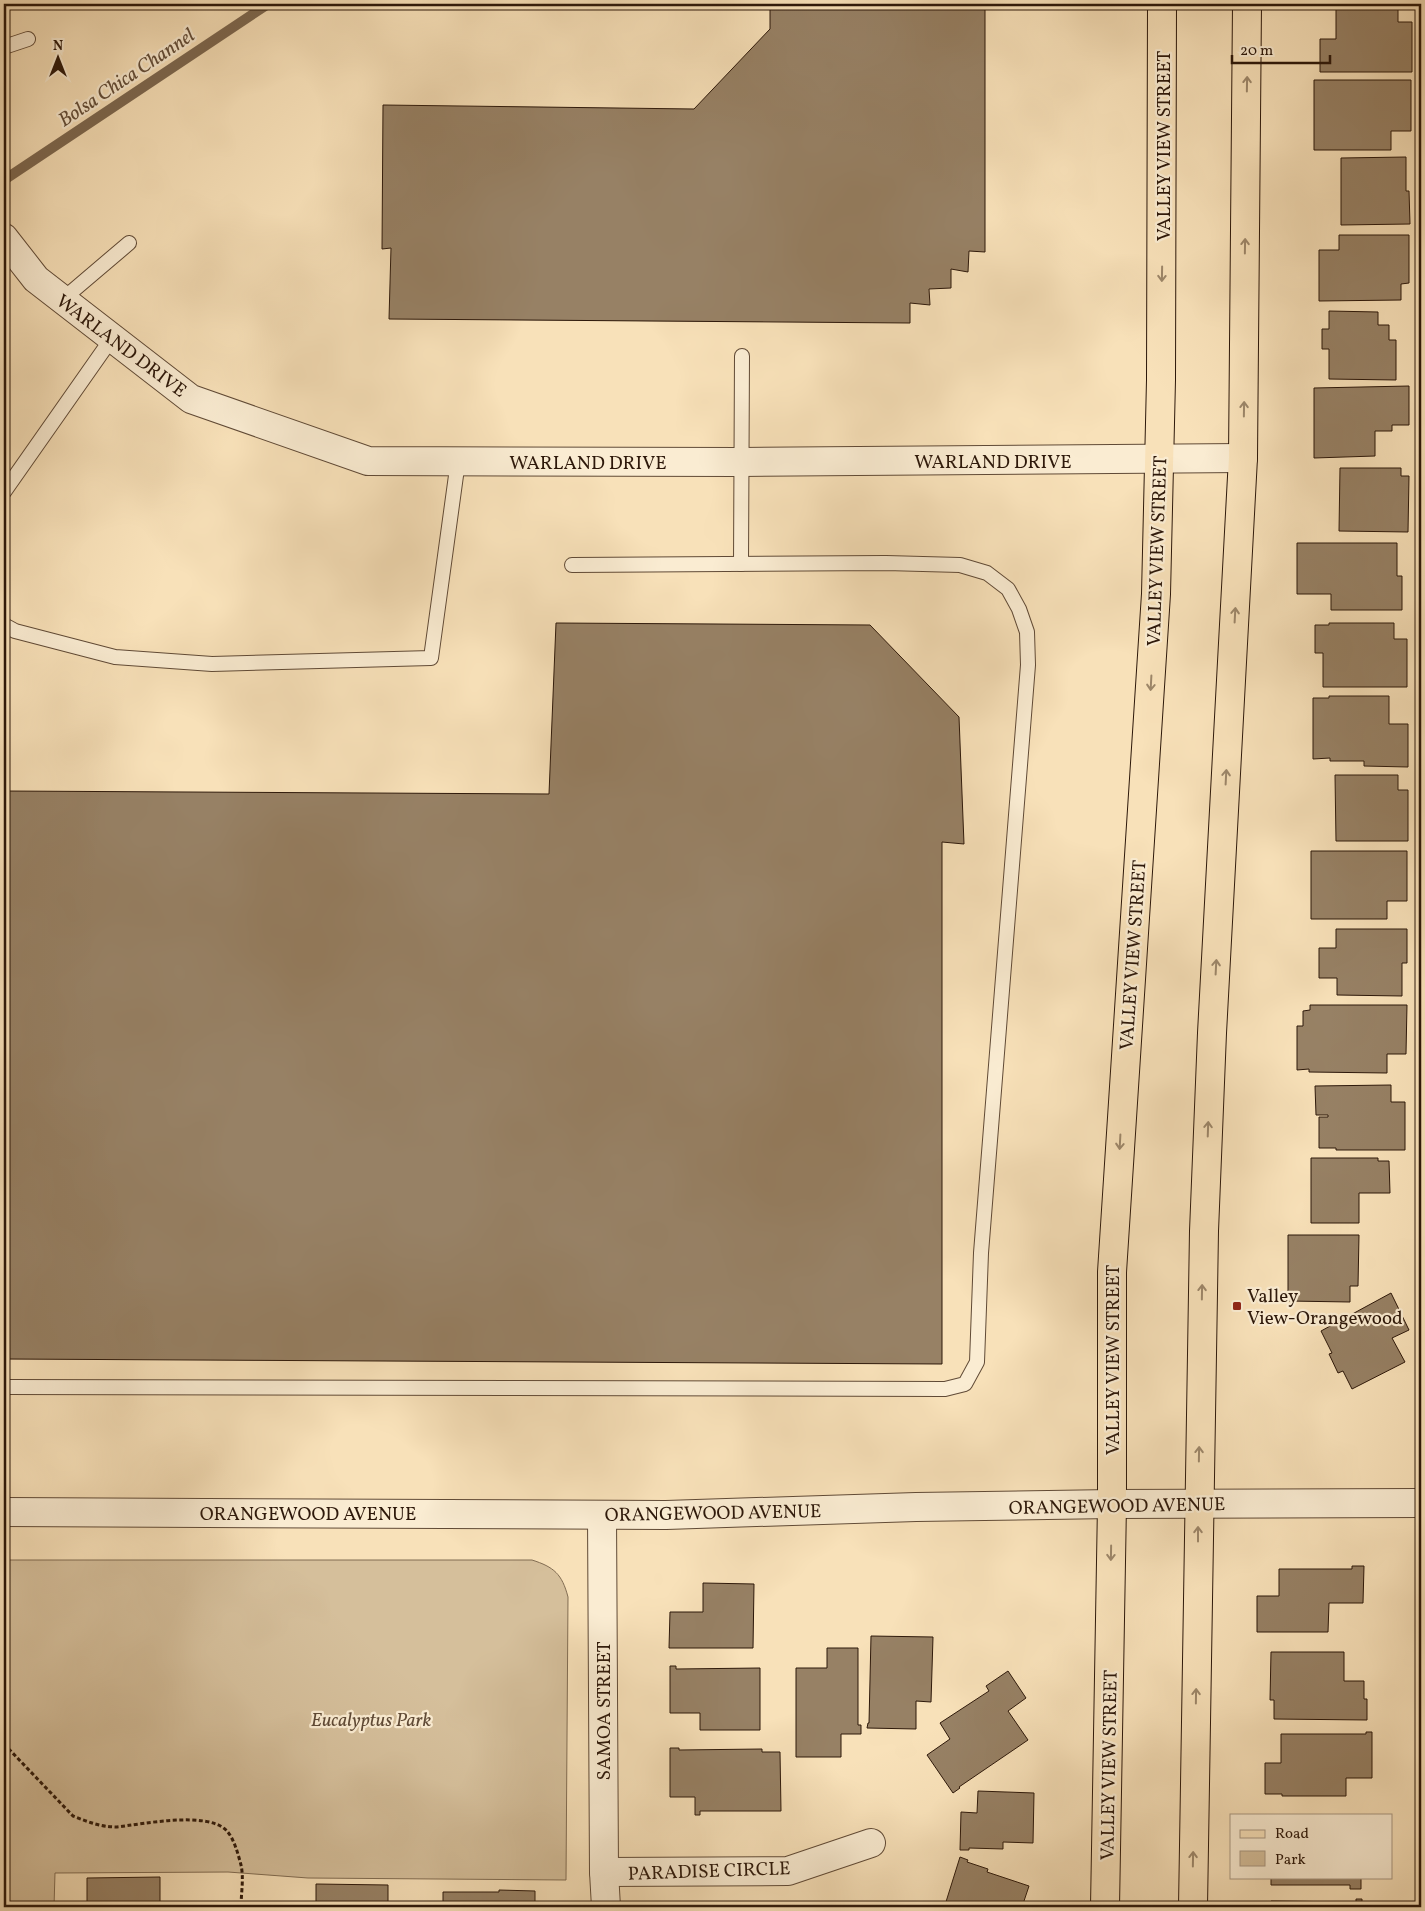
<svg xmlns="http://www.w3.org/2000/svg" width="1425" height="1911" font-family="Vollkorn,serif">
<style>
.green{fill:#d5bf9b;stroke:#816c52}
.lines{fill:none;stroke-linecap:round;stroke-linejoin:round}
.stream{stroke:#7d6850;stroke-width:10}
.building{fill:#978165;stroke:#2d180a}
.service-casing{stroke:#604a36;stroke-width:16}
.minor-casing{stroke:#604a36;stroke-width:30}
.tertiary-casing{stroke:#604a36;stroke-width:30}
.primary-casing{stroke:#2d180a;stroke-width:30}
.path{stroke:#2d180a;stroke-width:3;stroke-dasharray:4 2.5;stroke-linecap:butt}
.service{stroke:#faecd2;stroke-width:14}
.minor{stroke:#faecd2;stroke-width:28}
.tertiary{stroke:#faecd2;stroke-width:28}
.primary{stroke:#f8e1b9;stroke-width:28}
.oneway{stroke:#9d876a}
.poi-dot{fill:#8f2418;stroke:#faecd2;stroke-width:2}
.labels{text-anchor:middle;stroke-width:4.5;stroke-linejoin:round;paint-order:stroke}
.street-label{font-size:19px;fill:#2d180a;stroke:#faecd2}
.poi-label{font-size:19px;fill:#2d180a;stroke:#faecd2;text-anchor:start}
.park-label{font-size:19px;font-style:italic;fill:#5f4a36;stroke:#faecd2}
.water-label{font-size:20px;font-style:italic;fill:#634d38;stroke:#faecd2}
</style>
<rect width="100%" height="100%" fill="#f8e1b9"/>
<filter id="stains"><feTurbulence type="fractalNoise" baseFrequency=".004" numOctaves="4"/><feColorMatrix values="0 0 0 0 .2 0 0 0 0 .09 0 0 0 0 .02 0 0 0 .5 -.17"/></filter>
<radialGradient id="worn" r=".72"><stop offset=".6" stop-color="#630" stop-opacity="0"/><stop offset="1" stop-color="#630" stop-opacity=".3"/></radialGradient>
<path class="green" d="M4,1560H532C554,1567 562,1574 568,1597L566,1880L308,1878L228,1872L55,1873L54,1907H4Z"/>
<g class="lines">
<polyline class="stream" points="4,180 268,4"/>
</g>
<g class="building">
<polygon points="770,4 985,4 985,252 969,251 968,272 951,269 951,288 929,289 930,305 910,303 910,323 389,319 391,248 382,249 383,105 694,109 770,29"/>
<polygon points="1336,7 1398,8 1398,22 1412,22 1412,72 1320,72 1320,39 1336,39"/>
<polygon points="1314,80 1411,80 1411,131 1391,131 1391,150 1314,150"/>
<polygon points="1406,157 1406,191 1409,191 1410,224 1341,225 1341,158"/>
<polygon points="1339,235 1409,235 1409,283 1401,284 1401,300 1319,301 1319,250 1339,250"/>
<polygon points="1329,311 1378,312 1378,325 1389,325 1389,340 1396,340 1396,380 1329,379 1329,349 1322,349 1322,329 1329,329"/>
<polygon points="1409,386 1409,425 1392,425 1392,431 1375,431 1375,456 1314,458 1314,388"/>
<polygon points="1340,468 1401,468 1401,476 1409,476 1408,532 1339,531"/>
<polygon points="1297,543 1397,543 1397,576 1402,576 1402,610 1331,610 1331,594 1297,594"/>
<polygon points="556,623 870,625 959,717 964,844 942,842 942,1364 4,1359 4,791 549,794"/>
<polygon points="1329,623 1394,623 1394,639 1407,639 1407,687 1323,687 1323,653 1315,653 1315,625 1329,625"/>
<polygon points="1329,696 1389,696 1389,724 1408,724 1408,767 1364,766 1364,761 1330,761 1330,758 1313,759 1313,698 1329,698"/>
<polygon points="1335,775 1398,775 1398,790 1408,790 1408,841 1336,841"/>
<polygon points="1311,851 1407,851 1407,901 1387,901 1387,919 1311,919"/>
<polygon points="1336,929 1407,929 1407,963 1402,963 1402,996 1337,995 1337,978 1319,978 1319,948 1336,948"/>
<polygon points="1310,1005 1407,1005 1406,1054 1387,1054 1387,1073 1309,1072 1309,1069 1297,1070 1297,1026 1303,1026 1303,1011 1310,1010"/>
<polygon points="1391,1085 1391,1102 1405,1102 1405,1150 1336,1150 1336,1148 1319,1148 1319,1117 1328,1117 1328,1115 1316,1115 1315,1086"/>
<polygon points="1311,1158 1378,1158 1378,1161 1389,1161 1390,1193 1359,1193 1359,1223 1311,1223"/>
<polygon points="1288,1235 1359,1235 1358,1286 1350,1286 1350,1302 1288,1301"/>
<polygon points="1391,1293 1409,1330 1392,1338 1405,1362 1352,1389 1343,1371 1338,1373 1329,1354 1332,1353 1321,1331"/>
<polygon points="1352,1566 1364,1566 1363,1603 1329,1603 1328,1632 1257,1632 1257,1596 1279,1596 1279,1569 1352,1569"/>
<polygon points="703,1583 754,1584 753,1648 669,1648 670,1612 703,1612"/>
<polygon points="871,1636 933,1637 931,1702 916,1701 916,1729 867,1728 868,1723 869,1723"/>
<polygon points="827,1648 858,1648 858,1725 861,1725 861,1734 841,1734 841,1757 796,1757 796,1668 827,1668"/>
<polygon points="1271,1652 1344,1652 1344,1681 1364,1681 1364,1699 1367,1699 1367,1720 1274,1719 1274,1700 1270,1700"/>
<polygon points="670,1666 676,1666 676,1669 760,1668 760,1730 700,1730 700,1713 670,1713"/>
<polygon points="1008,1671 1026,1698 1008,1711 1028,1740 959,1787 960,1788 953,1793 927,1755 950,1739 940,1723 989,1691 986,1686"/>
<polygon points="1366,1732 1372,1732 1372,1778 1346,1778 1346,1796 1282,1796 1282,1794 1265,1794 1265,1763 1281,1763 1281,1734 1366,1734"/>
<polygon points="670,1748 679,1748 679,1750 762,1749 762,1752 780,1752 781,1811 700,1811 700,1815 695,1815 695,1797 670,1797"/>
<polygon points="978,1791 1034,1793 1033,1843 1003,1842 1003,1849 969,1848 969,1850 960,1850 961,1812 977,1813"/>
<polygon points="960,1857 968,1860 967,1862 988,1869 987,1872 1029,1886 1022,1907 952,1907 945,1905"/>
<polygon points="160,1877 160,1907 87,1907 87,1878"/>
<polygon points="1271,1877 1361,1877 1361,1889 1350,1889 1350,1885 1271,1885"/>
<polygon points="316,1884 388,1885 388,1907 316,1907"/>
<polygon points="499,1890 535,1891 535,1907 443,1907 443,1892 499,1892"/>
<polygon points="1356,1899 1362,1899 1362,1907 1271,1907 1271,1901 1356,1902"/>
</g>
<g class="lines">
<g class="service-casing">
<g id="service">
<polyline points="4,47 28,39"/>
<polyline points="62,300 129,243"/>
<polyline points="4,492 112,338"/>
<polyline points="741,564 742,356"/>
<polyline points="4,625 15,631 115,657 212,664 431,658 458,461"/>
<polyline points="4,1387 945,1389 965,1384 977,1362 981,1253 1028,665 1027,632 1019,609 1008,589 987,573 960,565 886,563 572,565"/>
</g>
</g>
<g class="minor-casing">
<g id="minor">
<polyline points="4,1512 666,1515 916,1507 1112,1504"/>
<polyline points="602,1515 604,1872 606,1907"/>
<polyline points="604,1872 788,1871 871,1843"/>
</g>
</g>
<g class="tertiary-casing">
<g id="tertiary">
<polyline points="4,238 36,279 191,399 368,461 740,462 1243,458"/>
<polyline points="1112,1504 1421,1503"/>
</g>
</g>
<g class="primary-casing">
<g id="primary">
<polyline points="1105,1907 1112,1504 1112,1272 1156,594 1161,380 1162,4"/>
<polyline points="1193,1907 1204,1231 1212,1033 1243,458 1247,4"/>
</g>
</g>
<path class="path" d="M4,1744L73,1816C88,1822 101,1827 117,1827C143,1824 206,1811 226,1830C234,1838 238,1854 241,1865C244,1878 241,1894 241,1907"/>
<use href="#service" class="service"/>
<use href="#minor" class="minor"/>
<use href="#tertiary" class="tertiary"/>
<use href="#primary" class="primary"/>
</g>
<defs><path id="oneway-shaft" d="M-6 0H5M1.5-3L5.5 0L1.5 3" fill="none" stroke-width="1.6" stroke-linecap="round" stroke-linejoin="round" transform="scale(1.25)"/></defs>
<g class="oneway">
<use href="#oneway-shaft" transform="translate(1247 84) rotate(-89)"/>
<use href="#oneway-shaft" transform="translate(1245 246) rotate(-89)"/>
<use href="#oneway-shaft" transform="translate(1162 274) rotate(91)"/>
<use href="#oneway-shaft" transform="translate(1244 409) rotate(-89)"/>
<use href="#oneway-shaft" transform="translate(1235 615) rotate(-87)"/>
<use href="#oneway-shaft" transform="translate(1151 683) rotate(93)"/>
<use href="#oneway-shaft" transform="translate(1226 777) rotate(-87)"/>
<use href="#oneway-shaft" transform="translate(1216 967) rotate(-87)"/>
<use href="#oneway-shaft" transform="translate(1208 1129) rotate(-88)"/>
<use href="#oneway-shaft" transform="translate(1120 1142) rotate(93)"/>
<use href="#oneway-shaft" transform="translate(1202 1292) rotate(-89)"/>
<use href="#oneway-shaft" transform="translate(1199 1454) rotate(-89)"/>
<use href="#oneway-shaft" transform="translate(1198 1534) rotate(-90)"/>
<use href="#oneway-shaft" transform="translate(1111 1553) rotate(91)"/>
<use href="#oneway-shaft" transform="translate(1196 1696) rotate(-89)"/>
<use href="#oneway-shaft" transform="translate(1193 1859) rotate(-89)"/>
</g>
<rect class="poi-dot" x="1232" y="1301" width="10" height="10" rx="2.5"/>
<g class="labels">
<g class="street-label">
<text transform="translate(1163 146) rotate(-90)" y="7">VALLEY VIEW STREET</text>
<text transform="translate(122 345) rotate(37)" y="7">WARLAND DRIVE</text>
<text x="993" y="468">WARLAND DRIVE</text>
<text x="588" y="469">WARLAND DRIVE</text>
<text transform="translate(1156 551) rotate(-88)" y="7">VALLEY VIEW STREET</text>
<text transform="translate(1132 955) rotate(-86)" y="7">VALLEY VIEW STREET</text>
<text transform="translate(1112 1360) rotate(-90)" y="7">VALLEY VIEW STREET</text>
<text transform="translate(1117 1505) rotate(-1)" y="7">ORANGEWOOD AVENUE</text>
<text transform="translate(713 1512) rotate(-1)" y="7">ORANGEWOOD AVENUE</text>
<text x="308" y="1520">ORANGEWOOD AVENUE</text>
<text transform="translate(603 1711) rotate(-90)" y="7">SAMOA STREET</text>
<text transform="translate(1108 1765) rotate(-89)" y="7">VALLEY VIEW STREET</text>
<text transform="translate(709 1870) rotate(-2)" y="7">PARADISE CIRCLE</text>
</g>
<g class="poi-label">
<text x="1247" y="1302">Valley<tspan x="1247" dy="22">View-Orangewood</tspan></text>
</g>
<g class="park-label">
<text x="371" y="1726">Eucalyptus Park</text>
</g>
<g class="water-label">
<text transform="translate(126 77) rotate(-34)" y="7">Bolsa Chica Channel</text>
</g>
</g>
<rect width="1425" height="1911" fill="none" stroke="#f8e1b9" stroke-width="20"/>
<rect x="5" y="5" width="1415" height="1901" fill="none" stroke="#2d180a" stroke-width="2.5"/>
<rect x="10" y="10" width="1405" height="1891" fill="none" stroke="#2d180a"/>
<rect x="1230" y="1814" width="162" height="65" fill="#faecd2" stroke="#a89782"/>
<rect x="1240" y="1830" width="25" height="8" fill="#f8e1b9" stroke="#a89782"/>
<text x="1275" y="1838" font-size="15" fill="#2d180a">Road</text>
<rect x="1240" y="1851" width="25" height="15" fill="#d5bf9b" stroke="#a89782"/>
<text x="1275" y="1864" font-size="15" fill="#2d180a">Park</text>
<g transform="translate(58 58)" stroke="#faecd2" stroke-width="4" paint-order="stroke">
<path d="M0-4L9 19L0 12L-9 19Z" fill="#2d180a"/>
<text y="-8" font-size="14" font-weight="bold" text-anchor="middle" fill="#2d180a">N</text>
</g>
<path d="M1232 55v8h98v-8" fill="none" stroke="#2d180a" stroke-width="2.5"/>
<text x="1240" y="55" font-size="15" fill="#2d180a" stroke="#faecd2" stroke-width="4" paint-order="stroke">20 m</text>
<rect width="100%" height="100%" filter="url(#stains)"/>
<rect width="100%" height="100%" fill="url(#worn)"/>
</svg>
